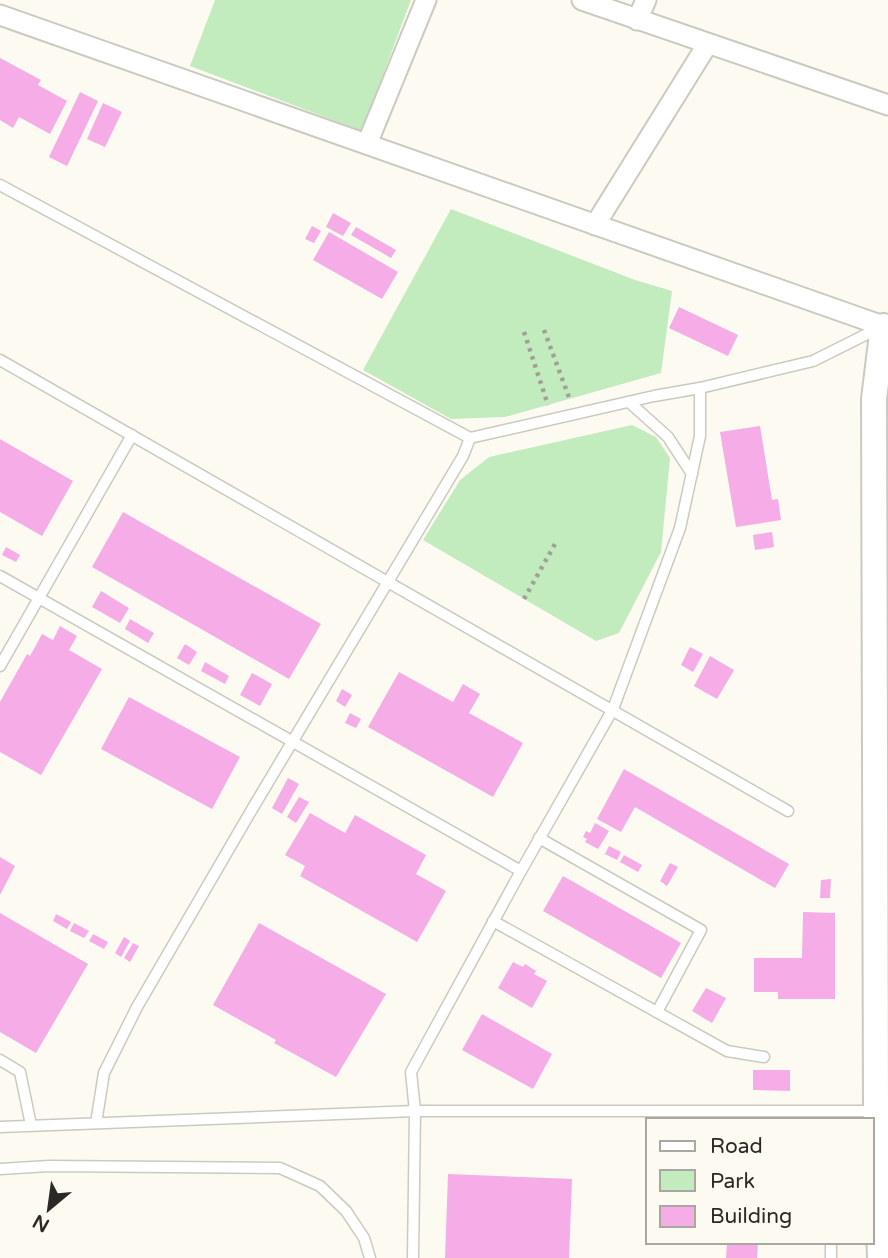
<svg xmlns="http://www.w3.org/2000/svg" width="888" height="1258" font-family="'Varela Round',sans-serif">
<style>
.green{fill:#c2ebbe}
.building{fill:#f5ace7}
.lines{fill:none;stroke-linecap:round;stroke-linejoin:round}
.service-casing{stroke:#cbcac0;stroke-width:13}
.minor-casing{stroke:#cbcac0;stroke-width:23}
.tertiary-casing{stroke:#cbcac0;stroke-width:28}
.path{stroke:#a1a098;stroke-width:4.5;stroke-dasharray:3.5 5;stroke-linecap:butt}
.service{stroke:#fff;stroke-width:10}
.minor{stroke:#fff;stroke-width:19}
.tertiary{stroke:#fff;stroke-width:24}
</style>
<rect width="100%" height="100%" fill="#fdfbf1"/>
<g class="green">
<polygon points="215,0 411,0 362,131 190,66"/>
<polygon points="451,209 635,280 672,291 661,373 505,417 451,419 363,370"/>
<polygon points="632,425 656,437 670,458 661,552 619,633 596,641 423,540 460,480 489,457"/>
</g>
<g class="building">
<polygon points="0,58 41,80 38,85 67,101 50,134 19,117 13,128 0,120"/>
<polygon points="80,92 98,101 67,166 49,157"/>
<polygon points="103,103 122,112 105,147 87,139"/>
<polygon points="333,213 351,223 343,236 326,227"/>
<polygon points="312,226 321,231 314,243 305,239"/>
<polygon points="356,227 396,250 391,258 351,235"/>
<polygon points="329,232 398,272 382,299 313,260"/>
<polygon points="679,307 738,335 728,356 669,328"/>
<polygon points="760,426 772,500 778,499 781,520 736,527 720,432"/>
<polygon points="0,439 73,481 42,536 0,512"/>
<polygon points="123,512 321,624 289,679 92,567"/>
<polygon points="772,532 774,547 755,550 753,535"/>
<polygon points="6,547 20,555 16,562 2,555"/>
<polygon points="101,591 129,608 120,623 92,607"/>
<polygon points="130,619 154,633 148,643 125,629"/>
<polygon points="60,626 77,636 69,650 102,669 41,775 0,752 0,702 27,654 30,656 42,634 53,640"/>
<polygon points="185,644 197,652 189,665 177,658"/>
<polygon points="690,647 703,654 693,672 681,665"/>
<polygon points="710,656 734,670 717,699 694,686"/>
<polygon points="205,662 229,676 225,684 201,671"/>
<polygon points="399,672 453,702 463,684 480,694 469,713 523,743 493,797 368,727"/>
<polygon points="252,673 272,684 260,706 240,695"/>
<polygon points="342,689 352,695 345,707 336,701"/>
<polygon points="129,697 240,757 212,809 101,749"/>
<polygon points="350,713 361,719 356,728 345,723"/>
<polygon points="624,769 789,864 775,888 635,807 621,832 597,819"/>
<polygon points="288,778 299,784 282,814 272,808"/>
<polygon points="299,797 309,802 296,823 287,817"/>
<polygon points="310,813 345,833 355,815 426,855 416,874 446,891 417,942 300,876 305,866 285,855"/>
<polygon points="595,823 609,831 598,849 585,842 587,839 583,837 586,831 590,833"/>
<polygon points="609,846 621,852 617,860 605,854"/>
<polygon points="624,855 642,865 638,872 620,862"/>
<polygon points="0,857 15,866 0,895"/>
<polygon points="670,863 678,867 667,886 660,881"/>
<polygon points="563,876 681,943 661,978 543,911"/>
<polygon points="831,879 830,898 820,898 821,880"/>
<polygon points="803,912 835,913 835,999 778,999 778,992 754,992 754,958 802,958"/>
<polygon points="0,913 88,964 36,1053 0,1032"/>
<polygon points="56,914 71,922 67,929 53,921"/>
<polygon points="74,923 89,931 84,938 70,931"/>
<polygon points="259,923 386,994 336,1077 274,1043 276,1040 213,1005"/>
<polygon points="93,934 108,942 104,949 89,941"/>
<polygon points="124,937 130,941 121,957 115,953"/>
<polygon points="133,943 139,946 130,962 124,958"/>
<polygon points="513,962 523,967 525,964 536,971 534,974 547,981 532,1008 498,988"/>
<polygon points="706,988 726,998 712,1023 692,1011"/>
<polygon points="482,1014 552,1054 533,1089 462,1050"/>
<polygon points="753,1070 790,1070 790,1091 753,1090"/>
<polygon points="448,1174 572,1179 569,1258 445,1258"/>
<polygon points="727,1242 758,1242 757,1258 726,1258"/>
</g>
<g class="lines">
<g class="service-casing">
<g id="service">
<polyline points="0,185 470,438 654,396 700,388 813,361 879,328"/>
<polyline points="0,360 788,811"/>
<polyline points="629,402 668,437 692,474"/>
<polyline points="0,576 521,871"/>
<polyline points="0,666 132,435"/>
<polyline points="539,838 701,930 657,1012"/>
<polyline points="493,921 727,1051 764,1057"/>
<polyline points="0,1060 20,1072 31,1125"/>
<polyline points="96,1123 104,1073 137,1007 251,811 463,456 470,438"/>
<polyline points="0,1127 415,1111 876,1111"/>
<polyline points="0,1169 49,1166 280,1168 320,1186 346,1211 364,1238 370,1258"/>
<polyline points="831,1242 831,1258"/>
<polyline points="413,1258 415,1111 411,1072 521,871 613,709 680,528 700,436 700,388"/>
</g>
</g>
<g class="minor-casing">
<g id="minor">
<polyline points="582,0 888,105"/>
<polyline points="0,15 883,326"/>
<polyline points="637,20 646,0"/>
<polyline points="367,144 426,0"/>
<polyline points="595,225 707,45"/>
</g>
</g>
<g class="tertiary-casing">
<polyline id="tertiary" points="880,1258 876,1111 874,399 883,326"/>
</g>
<g class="path">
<polyline points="544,330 570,400"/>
<polyline points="524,332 548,405"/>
<polyline points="524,599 555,544"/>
</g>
<use href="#service" class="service"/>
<use href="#minor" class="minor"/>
<use href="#tertiary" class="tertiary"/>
</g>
<rect x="646" y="1118" width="228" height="126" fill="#fdfbf1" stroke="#a9a79f" stroke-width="2"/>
<rect x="660" y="1141" width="35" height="10" fill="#ffffff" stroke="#a9a79f" stroke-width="2"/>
<text x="710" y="1153" font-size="21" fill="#2a2925">Road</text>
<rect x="660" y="1170" width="35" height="21" fill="#c2ebbe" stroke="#a9a79f" stroke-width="2"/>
<text x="710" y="1188" font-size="21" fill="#2a2925">Park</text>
<rect x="660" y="1206" width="35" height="21" fill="#f5ace7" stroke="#a9a79f" stroke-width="2"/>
<text x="710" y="1223" font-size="21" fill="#2a2925">Building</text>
<g transform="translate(49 1209) rotate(209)" stroke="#fdfbf1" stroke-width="5" paint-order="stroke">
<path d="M0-5L12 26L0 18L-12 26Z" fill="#2a2925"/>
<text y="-10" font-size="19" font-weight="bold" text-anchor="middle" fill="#2a2925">N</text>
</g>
</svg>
